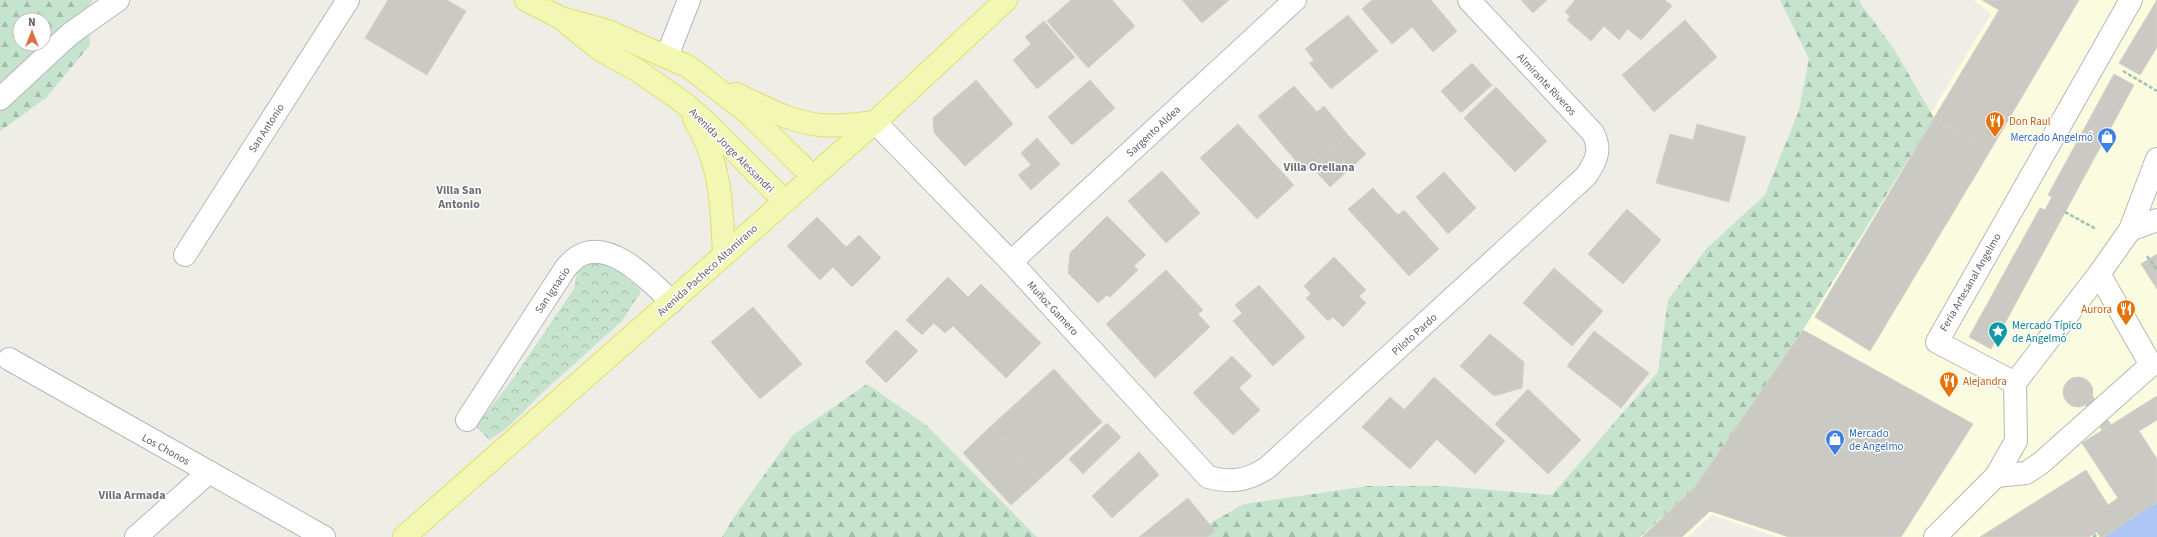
<svg xmlns="http://www.w3.org/2000/svg" width="2157" height="537" font-family="'Source Sans 3',sans-serif">
<style>
.commercial{fill:#fafbdf}
.forest{fill:url(#forest-firs);fill-rule:evenodd}
.park{fill:url(#park-crowns)}
.water{fill:#aec6f6}
.building{fill:#cac9c3;stroke:#d3d2c5}
.lines{fill:none;stroke-linecap:round;stroke-linejoin:round}
.minor-casing{stroke:#b6b7bb;stroke-width:24}
.major-casing{stroke:#e3de6a;stroke-width:24}
.path{stroke:#9ec1b1;stroke-width:2.5;stroke-dasharray:4 2;stroke-linecap:butt}
.minor{stroke:#fff;stroke-width:22}
.major{stroke:#f2f7b3;stroke-width:22}
.labels{text-anchor:middle;stroke-width:3;stroke-linejoin:round;paint-order:stroke}
.street-label{font-size:11px;fill:#5e5f65;stroke:#fff}
.food-label{font-size:11px;fill:#c56008;stroke:#fff;text-anchor:start}
.shop-label{font-size:11px;fill:#366cbe;stroke:#fff;text-anchor:end}
.culture-label{font-size:11px;fill:#0d838f;stroke:#fff;text-anchor:start}
.neighbourhood-label{font-size:12px;font-weight:bold;fill:#6f7177;stroke:#fff}
</style>
<defs>
<pattern id="forest-firs" width="22" height="20" patternUnits="userSpaceOnUse"><rect width="22" height="20" fill="#c5e3cd"/><path d="M5 1l3.5 6h-7zM16 11l3.5 6h-7z" fill="#a3bbaa"/></pattern>
<pattern id="park-crowns" width="20" height="18" patternUnits="userSpaceOnUse"><rect width="20" height="18" fill="#c5e3cd"/><path d="M2 6a3 3 0 1 1 6 0M12 15a3 3 0 1 1 6 0" fill="none" stroke="#a3bbaa"/></pattern>
</defs>
<rect width="100%" height="100%" fill="#eeeee6"/>
<polygon class="commercial" points="1973,0 2157,0 2157,501 2101,537 1777,537 1712,515 1688,537 1639,537 1925,123 1991,14"/>
<g class="forest">
<path d="M0,0H93L87,8L90,45L46,98L0,131ZM20,20H44V44H20Z"/>
<polygon points="1780,0 1860,0 1860,3 1894,49 1934,118 1803,330 1695,487 1640,537 1186,537 1244,504 1368,486 1442,486 1552,495 1658,372 1668,300 1706,249 1765,195 1799,110 1809,59"/>
<polygon points="867,384 926,425 1037,537 722,537 734,517 793,435"/>
</g>
<polygon class="park" points="602,259 640,289 641,292 622,321 542,393 507,428 489,440 476,426 512,380 574,289 578,267"/>
<polygon class="water" points="2157,501 2157,537 2100,537"/>
<g class="building">
<polygon points="388,0 447,0 466,11 427,75 365,38"/>
<polygon points="1071,0 1112,0 1135,26 1088,68 1047,21"/>
<polygon points="1182,0 1229,0 1202,23"/>
<polygon points="1372,0 1431,0 1457,31 1433,52 1412,27 1392,44 1362,9"/>
<polygon points="1521,0 1547,0 1533,13"/>
<polygon points="1575,0 1665,0 1672,6 1641,40 1628,29 1619,40 1604,26 1591,41 1567,20 1570,16 1565,12"/>
<polygon points="1982,0 2079,0 1990,151 1934,118 1999,10"/>
<polygon points="2157,0 2157,47 2140,75 2119,63"/>
<polygon points="1348,15 1378,51 1331,89 1309,63 1314,60 1305,49"/>
<polygon points="1685,20 1717,57 1654,112 1622,75"/>
<polygon points="1044,21 1075,57 1037,89 1013,60 1031,44 1025,37"/>
<polygon points="1472,63 1492,85 1461,113 1441,91"/>
<polygon points="2114,74 2134,85 1991,349 1969,337 2040,208 2045,210 2052,197 2048,195"/>
<polygon points="976,80 1013,124 965,166 934,133 933,118"/>
<polygon points="1090,80 1115,108 1072,145 1048,117"/>
<polygon points="1294,86 1317,112 1324,106 1348,135 1305,172 1258,116"/>
<polygon points="1496,87 1547,141 1515,172 1464,118"/>
<polygon points="1934,118 1990,151 1870,351 1815,317"/>
<polygon points="1238,124 1294,185 1257,219 1200,158"/>
<polygon points="1697,124 1746,137 1729,202 1656,183 1670,134 1693,140"/>
<polygon points="1348,135 1366,154 1330,187 1311,166"/>
<polygon points="1037,138 1060,164 1031,190 1018,175 1031,165 1021,153"/>
<polygon points="1162,171 1200,213 1166,243 1128,201"/>
<polygon points="1444,172 1476,208 1448,234 1416,197"/>
<polygon points="1373,188 1398,215 1404,210 1439,249 1409,276 1348,209"/>
<polygon points="1627,209 1661,240 1623,284 1588,254"/>
<polygon points="1107,216 1146,255 1134,266 1138,270 1110,297 1107,295 1098,303 1068,273 1070,253"/>
<polygon points="817,217 846,247 859,235 881,258 852,287 833,267 820,280 787,246"/>
<polygon points="2157,254 2157,289 2141,264"/>
<polygon points="1334,257 1366,290 1359,296 1366,303 1343,327 1333,317 1328,321 1306,298 1311,294 1304,286"/>
<polygon points="1554,268 1603,311 1572,346 1523,303"/>
<polygon points="1166,270 1203,310 1198,314 1210,327 1155,378 1106,324"/>
<polygon points="948,277 968,297 981,284 1041,343 1006,378 953,326 945,333 934,323 922,335 906,320"/>
<polygon points="1259,285 1305,337 1273,366 1233,321 1242,313 1235,305"/>
<polygon points="753,307 802,364 760,399 711,342"/>
<polygon points="896,330 918,351 886,383 865,362"/>
<polygon points="1803,330 1973,424 1901,537 1789,537 1710,511 1682,537 1642,537 1695,487"/>
<polygon points="1594,331 1649,373 1621,408 1567,366"/>
<polygon points="1490,334 1524,362 1522,388 1494,396 1460,366"/>
<polygon points="1232,356 1252,376 1239,388 1260,410 1233,435 1193,393"/>
<polygon points="1054,369 1102,422 1040,479 991,426"/>
<polygon points="1434,377 1505,441 1475,474 1404,410"/>
<circle cx="2078" cy="392" r="15"/>
<polygon points="1528,389 1581,440 1548,474 1495,424"/>
<polygon points="2092,395 2111,425 2102,430 2085,404 2091,400"/>
<polygon points="2157,396 2157,420 2139,431 2157,459 2157,502 2104,537 2100,537 2097,532 2089,537 1980,537 2086,470 2108,505 2118,498 2082,443"/>
<polygon points="1390,397 1437,439 1410,469 1362,427"/>
<polygon points="1107,423 1121,437 1083,474 1069,459"/>
<polygon points="991,426 1040,479 1011,505 963,453"/>
<polygon points="1139,452 1159,475 1112,518 1092,496"/>
<polygon points="1188,498 1215,531 1207,537 1139,537"/>
</g>
<g class="lines">
<g class="minor-casing">
<g id="minor">
<polyline points="667,56 689,0"/>
<polyline points="0,99 70,34 118,0"/>
<path d="M875,122L1011,262L1208,477C1231,483 1247,481 1267,468L1586,176C1596,161 1602,150 1593,133L1469,0"/>
<polyline points="2130,230 2157,220"/>
<polyline points="185,255 348,0"/>
<polyline points="1011,262 1295,0"/>
<polyline points="9,359 324,537"/>
<polyline points="2015,383 1937,342 2131,0"/>
<polyline points="2015,383 2099,274 2130,230 2157,159"/>
<path d="M467,420L565,269C568,265 572,261 576,258C608,235 651,282 672,302"/>
<polyline points="1996,476 2026,473 2041,463 2151,365 2099,274"/>
<polyline points="136,537 209,472"/>
<polyline points="1935,537 1996,476 2016,441 2015,383"/>
</g>
</g>
<g class="major-casing">
<g id="major">
<polyline points="526,0 561,18 608,31 689,67 748,113 812,176"/>
<polyline points="568,24 599,49 637,70 684,103 709,125 784,201"/>
<path d="M736,94C762,106 790,122 820,125C838,127 856,124 875,122"/>
<path d="M694,119C721,161 722,207 724,255"/>
<polyline points="404,537 875,122 1006,0"/>
</g>
</g>
<g class="path">
<polyline points="2123,71 2157,91"/>
<polyline points="2065,212 2096,229"/>
<polyline points="2147,256 2157,270"/>
<polyline points="2093,537 2098,534"/>
</g>
<use href="#minor" class="minor"/>
<use href="#major" class="major"/>
</g>
<defs>
<g id="restaurant-pin" transform="scale(1)"><path d="M0 17L-7.5 6A9.5 9.5 0 1 1 7.5 6Z" fill="#e8710a" stroke="#fff"/><path d="M-5-6h1v4h1v-4h1v4h1v-4h1v5L-1.5 .5V6h-2V.5L-5-1ZM5-6V6H3V1.5H1.5Q1.5-4 5-6Z" fill="#fff"/></g>
<g id="shop-pin" transform="scale(1)"><path d="M0 17L-7.5 6A9.5 9.5 0 1 1 7.5 6Z" fill="#3f7fe0" stroke="#fff"/><path d="M-5-2.5h2.3a2.7 3.5 0 0 1 5.4 0H5L5.5 6h-11ZM-1.5-2.5h3a1.5 2.3 0 0 0-3 0Z" fill="#fff"/></g>
<g id="sight-pin" transform="scale(1)"><path d="M0 17L-7.5 6A9.5 9.5 0 1 1 7.5 6Z" fill="#0f9aa8" stroke="#fff"/><path d="M0-6L1.8-2.2L6-1.7L2.9 1.2L3.7 5.4L0 3.3L-3.7 5.4L-2.9 1.2L-6-1.7L-1.8-2.2Z" fill="#fff"/></g>
</defs>
<g fill-rule="evenodd">
<use href="#restaurant-pin" x="1995" y="121"/>
<use href="#shop-pin" x="2107" y="137"/>
<use href="#restaurant-pin" x="2126" y="309"/>
<use href="#sight-pin" x="1998" y="331"/>
<use href="#restaurant-pin" x="1949" y="381"/>
<use href="#shop-pin" x="1835" y="439"/>
</g>
<g class="labels">
<g class="street-label">
<text transform="translate(1547 84) rotate(47)" y="4">Almirante Riveros</text>
<text transform="translate(266 128) rotate(-57)" y="4">San Antonio</text>
<text transform="translate(1153 131) rotate(-43)" y="4">Sargento Aldea</text>
<text transform="translate(732 150) rotate(45)" y="4">Avenida Jorge Alessandri</text>
<text transform="translate(707 270) rotate(-42)" y="4">Avenida Pacheco Altamirano</text>
<text transform="translate(1970 282) rotate(-60)" y="4">Feria Artesanal Angelmo</text>
<text transform="translate(552 290) rotate(-56)" y="4">San Ignacio</text>
<text transform="translate(1053 308) rotate(47)" y="4">Muñoz Gamero</text>
<text transform="translate(1414 334) rotate(-42)" y="4">Piloto Pardo</text>
<text transform="translate(166 449) rotate(29)" y="4">Los Chonos</text>
</g>
<g class="food-label">
<text x="2009" y="125">Don Raul</text>
<text x="2112" y="313" text-anchor="end">Aurora</text>
<text x="1963" y="385">Alejandra</text>
</g>
<g class="shop-label">
<text x="2093" y="141">Mercado Angelmó</text>
<text x="1849" y="437" text-anchor="start">Mercado<tspan x="1849" dy="13">de Angelmo</tspan></text>
</g>
<g class="culture-label">
<text x="2012" y="329">Mercado Típico<tspan x="2012" dy="13">de Angelmó</tspan></text>
</g>
<g class="neighbourhood-label">
<text x="1319" y="171">Villa Orellana</text>
<text x="459" y="194">Villa San<tspan x="459" dy="14">Antonio</tspan></text>
<text x="132" y="499">Villa Armada</text>
</g>
</g>
<g transform="translate(32 32)"><circle r="19" fill="#ffffff" stroke="#bfbfc1"/>
<path d="M0-3L7 15L0 10L-7 15Z" fill="#d87243"/>
<text y="-6" font-size="11" font-weight="bold" text-anchor="middle" fill="#5e5f65">N</text>
</g>
</svg>
